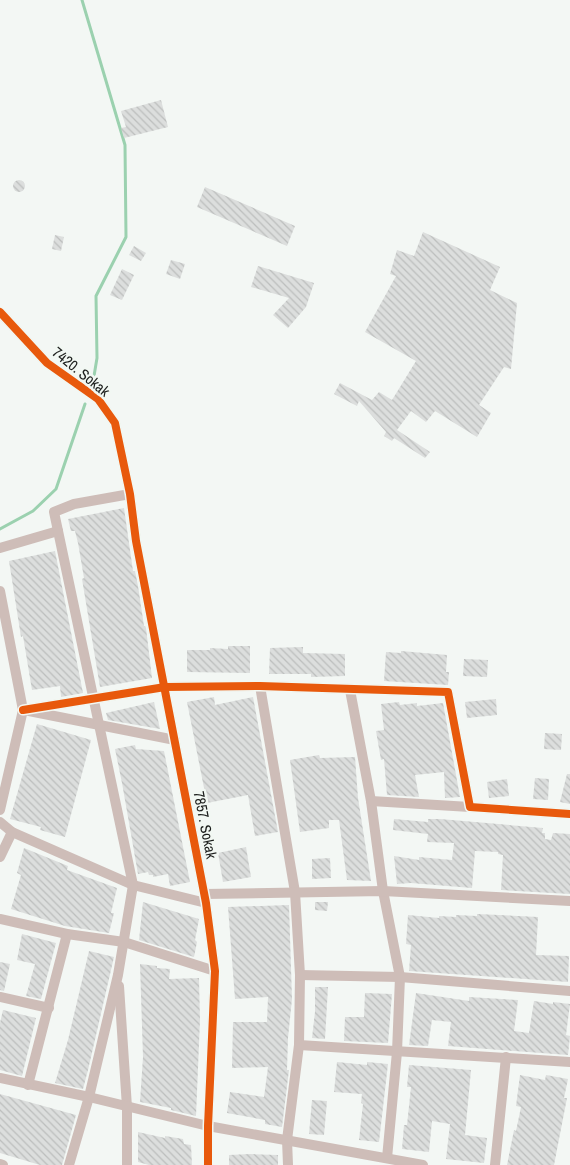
<svg xmlns="http://www.w3.org/2000/svg" width="570" height="1165" font-family="'Archivo Narrow',sans-serif">
<style>
.lines{fill:none;stroke-linecap:round;stroke-linejoin:round}
.stream{stroke:#9bd1af;stroke-width:3}
.building{fill:url(#building-back-hatch)}
.minor{stroke:#cebdb8;stroke-width:10}
.cycleway-casing{stroke:#f2f8f3;stroke-width:11}
.cycleway{stroke:#e8590c;stroke-width:8}
.labels{text-anchor:middle;stroke-width:5;stroke-linejoin:round;paint-order:stroke}
.street-label{font-size:15px;fill:#1c1e1c;stroke:#f2f8f3}
</style>
<defs>
<pattern id="building-back-hatch" width="6" height="6" patternUnits="userSpaceOnUse" patternTransform="scale(1.25)"><rect width="6" height="6" fill="#dcdedd"/><path d="M-1 5l2 2M0 0l6 6M5-1l2 2" fill="none" stroke="#bcbebd"/></pattern>
</defs>
<rect width="100%" height="100%" fill="#f3f7f4"/>
<g class="lines">
<g class="stream">
<polyline points="82,0 125,145 126,237 96,296 97,358 93,382"/>
<polyline points="0,529 33,511 56,489 85,404"/>
</g>
</g>
<g class="building">
<polygon points="161,100 168,127 124,138 121,128 126,127 121,111"/>
<circle cx="19" cy="186" r="6"/>
<polygon points="205,187 295,226 287,246 197,207"/>
<polygon points="423,232 500,267 490,290 517,303 511,369 504,367 479,405 491,413 477,437 435,411 426,422 411,411 397,430 430,452 425,458 394,438 392,441 384,436 386,432 359,401 357,406 334,394 340,383 372,400 379,392 392,400 416,361 365,332 396,276 390,274 397,250 414,256"/>
<polygon points="55,235 64,237 61,251 52,249"/>
<polygon points="134,246 146,253 141,261 129,255"/>
<polygon points="171,260 185,264 180,279 166,274"/>
<polygon points="258,266 314,283 306,307 288,328 273,315 289,298 251,287"/>
<polygon points="122,269 134,275 122,300 110,295"/>
<polygon points="124,508 133,571 135,571 138,586 144,626 145,626 146,628 152,678 100,687 82,579 84,578 78,543 75,531 71,531 68,519"/>
<polygon points="55,551 83,693 61,697 60,686 32,690 23,636 21,637 9,561"/>
<polygon points="228,646 250,646 250,673 187,672 187,650 210,650 210,648 228,649"/>
<polygon points="303,647 303,653 345,654 345,676 311,677 311,674 269,674 270,648"/>
<polygon points="401,651 447,655 446,672 449,672 448,685 384,681 386,652 401,653"/>
<polygon points="464,659 488,660 487,677 463,676"/>
<polygon points="214,697 215,705 253,697 278,832 255,836 248,795 207,803 187,702"/>
<polygon points="496,699 497,715 467,718 465,702"/>
<polygon points="154,702 160,729 108,720 106,713"/>
<polygon points="399,702 400,705 417,703 417,706 443,703 460,797 445,798 444,772 415,775 419,797 387,795 384,759 381,760 376,731 384,730 381,704"/>
<polygon points="37,724 91,740 65,837 40,830 41,827 10,819"/>
<polygon points="545,733 562,734 561,750 544,749"/>
<polygon points="135,745 136,749 164,751 190,882 170,886 168,874 153,877 153,875 149,875 148,872 138,874 122,783 115,749"/>
<polygon points="319,755 320,758 355,757 358,798 371,881 347,880 339,820 329,820 329,828 300,832 290,760"/>
<polygon points="567,774 570,774 570,804 560,802"/>
<polygon points="535,778 549,779 548,800 533,799"/>
<polygon points="507,779 509,796 489,798 487,782"/>
<polygon points="394,819 428,822 428,819 440,819 543,828 542,833 545,833 545,839 551,840 553,833 570,834 570,894 501,890 503,855 498,854 498,852 475,851 472,888 411,883 397,884 394,856 419,860 419,857 452,860 454,843 427,842 428,834 393,830"/>
<polygon points="246,847 251,877 223,882 218,853"/>
<polygon points="24,848 68,866 67,870 117,888 111,913 114,913 109,933 65,926 11,909 21,875 17,873"/>
<polygon points="330,858 331,878 312,879 312,859"/>
<polygon points="143,902 199,919 195,940 197,942 194,957 139,940"/>
<polygon points="315,902 328,902 327,911 315,910"/>
<polygon points="289,905 292,999 288,1038 287,1070 289,1070 282,1127 265,1124 265,1120 227,1113 230,1092 264,1097 268,1067 232,1068 233,1022 267,1022 268,997 235,999 228,907"/>
<polygon points="477,914 538,917 536,955 569,956 568,982 409,971 411,945 406,944 408,915 439,918 439,916 456,917 456,915 477,916"/>
<polygon points="22,934 56,943 41,999 26,996 35,964 17,960"/>
<polygon points="89,951 114,957 88,1070 83,1089 55,1083 68,1040"/>
<polygon points="0,962 10,964 4,991 0,990"/>
<polygon points="140,964 157,966 157,968 170,969 169,979 199,978 200,1020 196,1116 171,1110 171,1108 140,1102 143,1057"/>
<polygon points="315,987 328,987 325,1039 312,1038 315,1012"/>
<polygon points="365,993 392,994 388,1043 344,1041 345,1017 364,1017"/>
<polygon points="416,993 469,1001 469,997 518,1000 514,1031 529,1033 534,1001 553,1004 553,1002 570,1004 566,1035 570,1036 568,1055 448,1046 451,1022 432,1020 428,1046 409,1045"/>
<polygon points="3,1010 36,1018 22,1076 0,1070 0,1023"/>
<polygon points="337,1062 367,1065 367,1062 388,1064 379,1142 359,1140 363,1104 361,1103 362,1094 334,1092"/>
<polygon points="409,1065 471,1070 465,1135 487,1138 484,1163 446,1159 450,1124 432,1121 429,1152 402,1149 404,1125 407,1125 411,1087 407,1087"/>
<polygon points="520,1075 545,1080 546,1075 568,1079 564,1098 567,1098 554,1165 507,1165 514,1130 516,1131 521,1107 516,1106"/>
<polygon points="0,1094 76,1115 62,1165 40,1165 0,1153"/>
<polygon points="312,1100 327,1101 324,1135 309,1134"/>
<polygon points="138,1132 165,1138 165,1136 183,1139 184,1144 191,1145 192,1165 149,1165 138,1162"/>
<polygon points="250,1154 278,1155 278,1165 229,1165 229,1155"/>
</g>
<g class="lines">
<g class="minor">
<polyline points="0,312 47,363 98,399 115,423 130,494 136,541 206,903 215,971 208,1126 208,1165"/>
<polyline points="0,548 58,531"/>
<polyline points="0,591 23,710 0,810"/>
<polyline points="260,686 295,892 300,975 299,1045 287,1140 288,1165"/>
<polyline points="350,690 371,801 383,891 400,977 397,1052 387,1158"/>
<polyline points="23,710 165,687 260,686 448,692 470,807 570,814"/>
<polyline points="29,711 175,740"/>
<polyline points="371,801 470,807"/>
<polyline points="0,822 12,832 133,885 206,903"/>
<polyline points="0,857 12,832"/>
<polyline points="204,894 383,891 570,901"/>
<polyline points="0,919 67,934 124,942 215,971"/>
<polyline points="300,975 400,977 570,991"/>
<polyline points="119,986 127,1107 127,1165"/>
<polyline points="0,997 49,1008"/>
<polyline points="299,1045 570,1062"/>
<polyline points="0,1078 89,1097 208,1126 423,1165"/>
<polyline points="28,1085 67,934"/>
<polyline points="0,1164 3,1165"/>
<polyline points="69,1165 89,1097 118,975 133,885 54,512 74,504 130,494"/>
<polyline points="495,1165 506,1057"/>
</g>
<g class="cycleway-casing">
<g id="cycleway">
<polyline points="0,312 47,363 98,399 115,423 130,494 136,541 206,903 215,971 208,1126 208,1165"/>
<polyline points="23,710 165,687 260,686 448,692 470,807 570,814"/>
</g>
</g>
<use href="#cycleway" class="cycleway"/>
</g>
<g class="labels">
<g class="street-label">
<text transform="translate(81 372) rotate(39)" y="5">7420. Sokak</text>
<text transform="translate(205 825) rotate(79)" y="5">7857. Sokak</text>
</g>
</g>
</svg>
